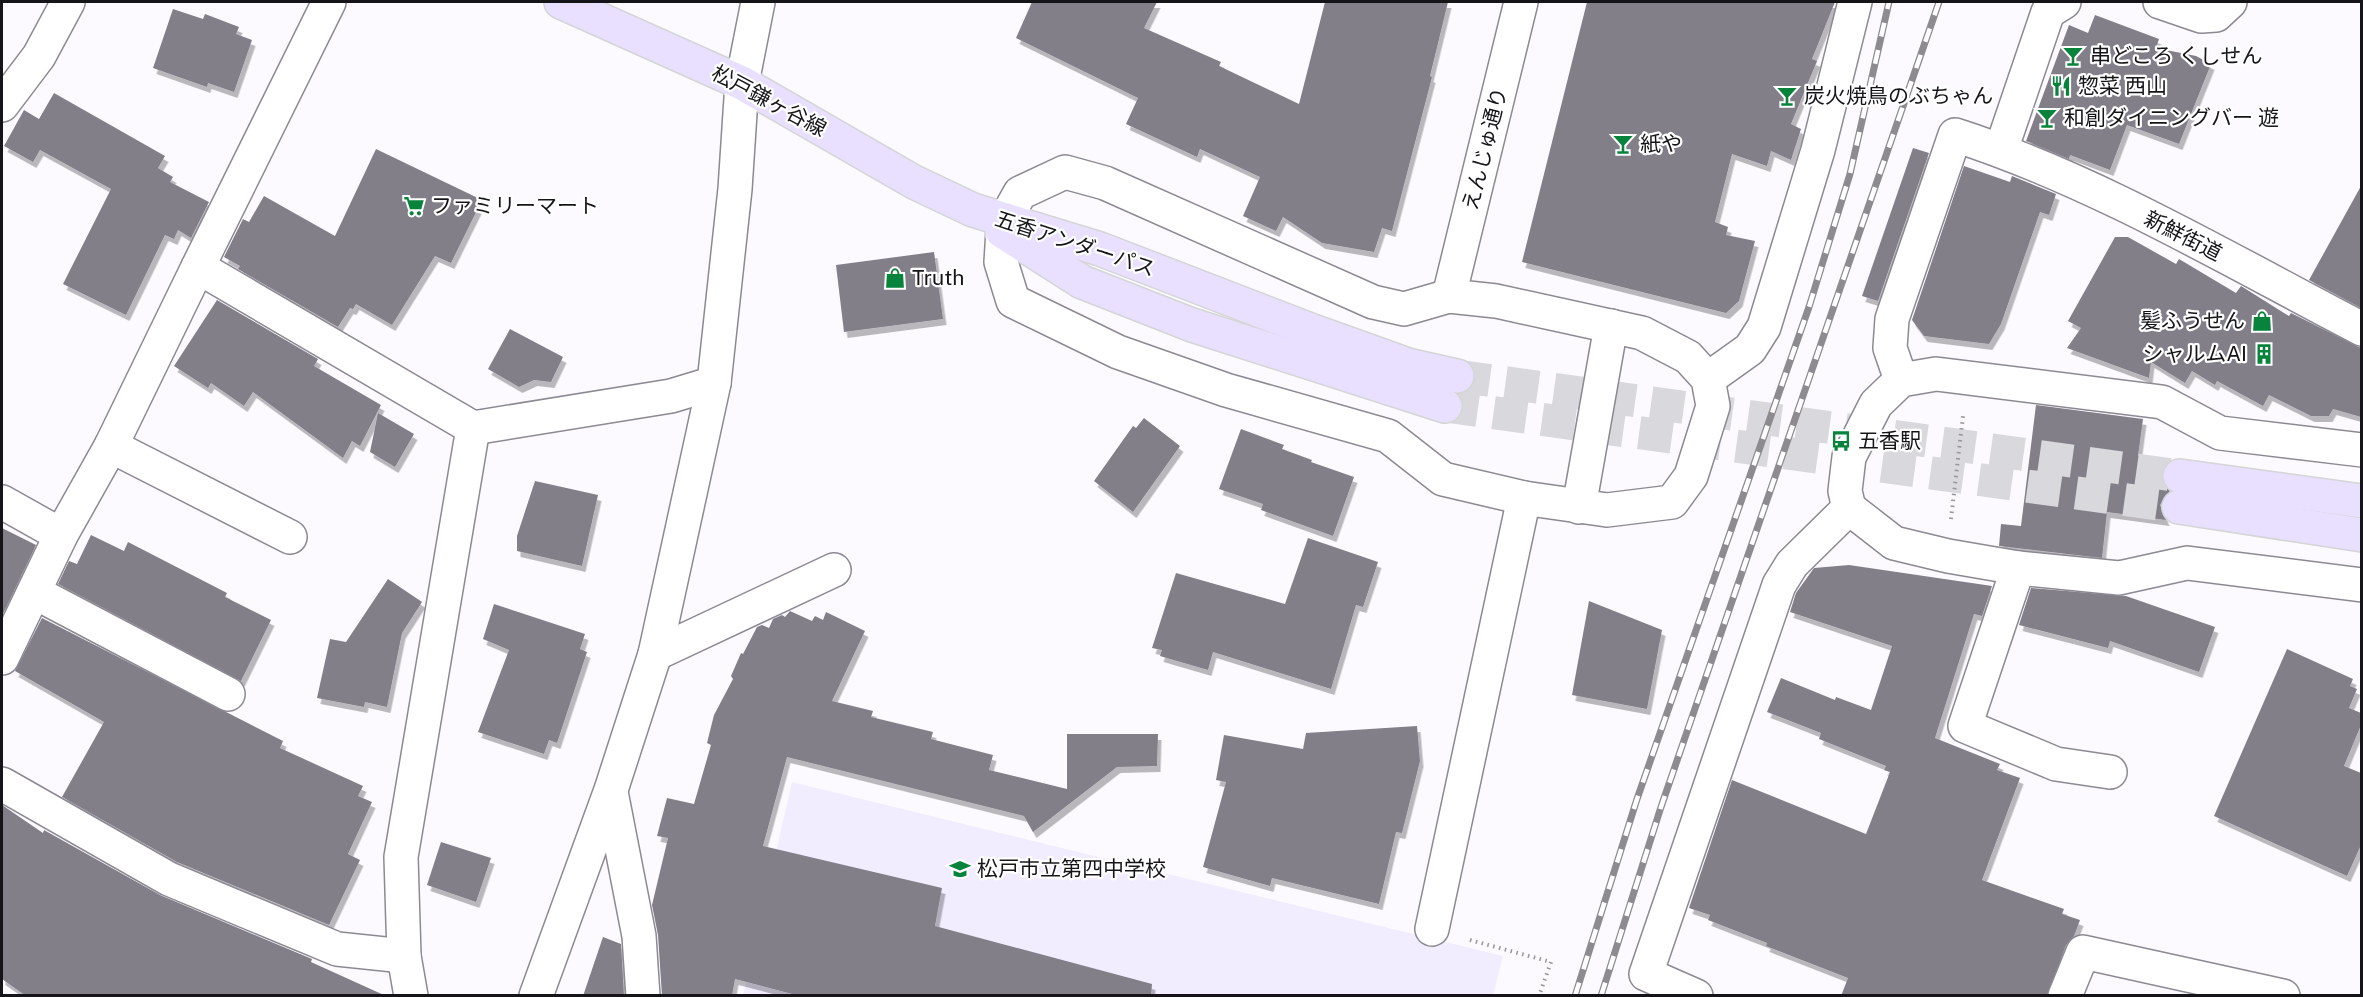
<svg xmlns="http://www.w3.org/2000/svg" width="2363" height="997" font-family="'Public Sans','Noto Sans JP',sans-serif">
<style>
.built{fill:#f2ecff}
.building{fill:#827f89;filter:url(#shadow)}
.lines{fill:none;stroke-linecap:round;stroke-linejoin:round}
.major-tunnel{stroke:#d9d8dc;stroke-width:33;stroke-dasharray:33 16;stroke-linecap:butt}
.minor-casing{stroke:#8c8993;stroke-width:36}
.major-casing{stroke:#d5d5d5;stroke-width:36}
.path{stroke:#97969a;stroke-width:4;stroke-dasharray:1.5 4.5;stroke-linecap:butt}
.minor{stroke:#fff;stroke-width:33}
.major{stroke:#e9dffe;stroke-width:33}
.rail-casing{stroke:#8d8b90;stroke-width:7}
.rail{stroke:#fff;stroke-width:4.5;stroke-dasharray:14;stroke-linecap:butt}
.labels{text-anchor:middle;stroke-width:4.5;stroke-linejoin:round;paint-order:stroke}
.poi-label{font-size:21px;fill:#151418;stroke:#fff;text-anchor:start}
.street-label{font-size:21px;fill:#151418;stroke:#fff}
</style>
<defs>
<filter id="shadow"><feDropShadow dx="3.5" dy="6" stdDeviation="0" flood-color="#0004"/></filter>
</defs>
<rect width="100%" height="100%" fill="#fcfaff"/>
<polygon class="built" points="792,782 1503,956 1493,995 743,996"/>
<g class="building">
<polygon points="1032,2 1157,2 1144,28 1221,62 1219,66 1299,104 1325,2 1448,2 1430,76 1432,77 1392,231 1382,228 1374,252 1322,243 1283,217 1276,231 1243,216 1260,177 1200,149 1197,157 1126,124 1138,98 1016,38"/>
<polygon points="1587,2 1835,2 1812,59 1817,61 1791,124 1801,129 1791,160 1771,151 1767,166 1732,154 1715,222 1728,227 1726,235 1755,241 1739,301 1726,313 1522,262"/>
<polygon points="173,9 203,19 205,14 239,27 236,34 252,40 234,92 208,83 207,87 153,68"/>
<polygon points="2095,15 2159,39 2156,48 2196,56 2211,64 2179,144 2127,125 2110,170 2070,155 2069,159 2026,141 2069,25 2088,33"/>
<polygon points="54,93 165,156 158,168 173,177 170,182 209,202 191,238 178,230 174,239 165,235 126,315 63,284 111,189 40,150 33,162 4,146 24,110 39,119"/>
<polygon points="1913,148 1929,153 1878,301 1862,296"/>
<polygon points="376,149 482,200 451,263 435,256 392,325 356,304 353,309 350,308 338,327 238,269 240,266 224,257 243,219 249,222 264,196 335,236"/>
<polygon points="1964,166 2010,182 2012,176 2056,194 2049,215 2040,212 2001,324 1989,344 1924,336 1912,320"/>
<polygon points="2361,186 2361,308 2309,280"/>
<polygon points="2115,237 2128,237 2176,264 2179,259 2236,293 2241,286 2289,316 2291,313 2361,348 2361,417 2333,409 2329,416 2311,416 2269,395 2263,406 2217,381 2215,385 2192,371 2185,383 2151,362 2149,378 2067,348 2081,328 2068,321"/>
<polygon points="934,252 943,319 844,332 836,265"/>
<polygon points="217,300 318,359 314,366 381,405 360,446 352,441 343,458 253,392 244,406 211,383 208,388 174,366"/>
<polygon points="510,329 563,357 551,382 534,380 519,387 488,369"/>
<polygon points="2036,405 2143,419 2138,456 2171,460 2165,465 2161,474 2163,484 2170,491 2160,505 2166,520 2107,512 2102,558 1999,546 2001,524 2021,526"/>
<polygon points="378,413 414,434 395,467 370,452"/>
<polygon points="1144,418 1180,446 1133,512 1094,481 1133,426 1136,428"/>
<polygon points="1241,429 1284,445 1282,449 1312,460 1311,462 1354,477 1333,536 1261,510 1263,504 1219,489"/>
<polygon points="535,481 598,495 582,566 517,551 517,536"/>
<polygon points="2,528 36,545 2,616"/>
<polygon points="91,535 124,551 128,542 227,593 225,597 271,620 241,681 58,584 69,561 77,564"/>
<polygon points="1308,538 1378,562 1363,607 1356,605 1331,689 1213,652 1208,670 1160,656 1162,650 1152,648 1176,573 1285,604"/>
<polygon points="1849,565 1992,586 1982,616 1974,614 1935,738 2000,764 1997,770 2020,778 1982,880 2064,909 2062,914 2080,920 2074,936 2066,945 2047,996 1841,996 1848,978 1766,946 1767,943 1708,920 1710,915 1689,908 1732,780 1866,834 1890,772 1884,770 1886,766 1819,739 1821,733 1767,712 1781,678 1835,700 1836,697 1871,710 1892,646 1790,612 1796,593 1814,568"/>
<polygon points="388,579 422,602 402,633 387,707 365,702 364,707 317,698 330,639 346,642"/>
<polygon points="2031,588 2126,596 2215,627 2199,672 2110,641 2108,648 2019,625"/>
<polygon points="1589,601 1662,630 1647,709 1572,695"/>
<polygon points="494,604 585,634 580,649 587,652 557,743 549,740 544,754 478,732 509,650 483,639"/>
<polygon points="790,611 812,621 815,616 823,620 826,612 865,631 832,701 873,711 871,717 933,732 931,739 993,755 989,770 1067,789 1067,734 1158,734 1157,766 1117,767 1033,832 1024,816 787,757 763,846 942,888 935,926 1152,984 1151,996 800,996 735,979 732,996 662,996 658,935 652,905 668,838 657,836 667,798 694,804 711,745 707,743 714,715 733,679 731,676 741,653 743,654 757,627 762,625 769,628 773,619 782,615 785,617"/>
<polygon points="42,618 283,741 280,748 363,786 358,796 372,802 348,854 360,860 329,925 177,862 62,797 104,722 15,671"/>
<polygon points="2287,649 2353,679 2350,686 2357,689 2349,708 2361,713 2361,725 2344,766 2361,773 2361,845 2347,876 2214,816"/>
<polygon points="1417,726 1420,761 1402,833 1396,832 1379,904 1272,878 1270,886 1203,867 1226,782 1216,780 1224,735 1303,749 1306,733"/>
<polygon points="2,805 43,833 44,830 160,895 312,959 311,962 386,996 26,996 2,979"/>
<polygon points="441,842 491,858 476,902 427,885"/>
<polygon points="603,937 621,944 624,996 583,996"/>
</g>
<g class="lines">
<g class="major-tunnel">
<polyline points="1457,376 2180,476"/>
<polyline points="1445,406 2179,507"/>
</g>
<g class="minor-casing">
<g id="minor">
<polyline points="2160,2 2201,16 2216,15 2230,2"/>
<polyline points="2,105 39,56 68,2"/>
<polyline points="2001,150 2048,12 2064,2"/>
<polyline points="1003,231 1001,262 1013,301 1118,352 1226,390 1388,436 1443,479 1524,498 1607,510 1672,502 1691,476 1713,406 1708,379 1688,357 1642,333 1496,301 1449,296 1404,309 1373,302 1105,183 1065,172 1020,193 1005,220"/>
<polyline points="198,267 329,2"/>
<polyline points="1449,296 1521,2"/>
<polyline points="1708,379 1750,349 1764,327 1818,150 1855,2"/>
<path d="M1901,380L1890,348L1892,319L1955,135C2095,180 2231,261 2362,329"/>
<polyline points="111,446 290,537"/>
<polyline points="2362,450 2220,433 2162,402 1936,374 1901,380 1876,404 1849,457 1845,491 1849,508 1894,543 1948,556 2018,568 2119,578 2187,563 2362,585"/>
<polyline points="2,502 61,535"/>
<polyline points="1579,507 1611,326"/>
<polyline points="2018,568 1965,726 2056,764 2110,772"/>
<polyline points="34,592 228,694"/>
<polyline points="655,654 834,570"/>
<polyline points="2,658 61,535 111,446 198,267 473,428 671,396 714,383"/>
<polyline points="2,784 169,879 337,949 404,956"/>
<polyline points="611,792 639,936 643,996"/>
<polyline points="1432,929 1524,498"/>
<polyline points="411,996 404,956 401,857 473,428"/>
<polyline points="536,996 611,790 655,654 714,383 735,189 742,83 758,2"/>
<polyline points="1696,996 1646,974 1779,585 1792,564 1849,508"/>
<polyline points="2065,996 2083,952 2283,996"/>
</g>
</g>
<g class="major-casing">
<g id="major">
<polyline points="561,2 742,83 914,182 973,210 1100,249 1313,331 1408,365 1457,376"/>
<polyline points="1002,231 1082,282 1192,325 1445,406"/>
<polyline points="2180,476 2362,501"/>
<polyline points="2179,507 2362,535"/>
</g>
</g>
<g class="path">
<polyline points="1951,519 1963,416"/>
<polyline points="1470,940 1551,962 1539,996"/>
</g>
<use href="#minor" class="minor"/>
<use href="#major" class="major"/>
<g class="rail-casing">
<g id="rail">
<polyline points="1575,996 1637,799 1809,307 1850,174 1889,2"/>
<polyline points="1601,996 1661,807 1939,2"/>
</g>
</g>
<use href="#rail" class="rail"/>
</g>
<defs>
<g id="bar-bare" transform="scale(1.62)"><path d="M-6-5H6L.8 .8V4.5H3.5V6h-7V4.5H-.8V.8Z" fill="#07833c" stroke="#fff" stroke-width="2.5" paint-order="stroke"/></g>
<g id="restaurant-bare" transform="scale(1.62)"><path d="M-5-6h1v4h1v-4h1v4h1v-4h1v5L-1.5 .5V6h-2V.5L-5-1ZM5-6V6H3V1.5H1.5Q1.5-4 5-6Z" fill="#07833c" stroke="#fff" stroke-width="2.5" paint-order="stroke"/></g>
<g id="supermarket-bare" transform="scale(1.62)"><path d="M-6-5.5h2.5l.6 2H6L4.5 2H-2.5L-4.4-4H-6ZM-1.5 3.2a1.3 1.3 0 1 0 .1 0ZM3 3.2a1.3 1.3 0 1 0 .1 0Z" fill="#07833c" stroke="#fff" stroke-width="2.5" paint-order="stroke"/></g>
<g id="shop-bare" transform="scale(1.62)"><path d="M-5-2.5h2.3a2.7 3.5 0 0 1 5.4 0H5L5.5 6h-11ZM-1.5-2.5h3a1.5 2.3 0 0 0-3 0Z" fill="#07833c" stroke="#fff" stroke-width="2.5" paint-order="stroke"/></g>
<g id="building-bare" transform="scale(1.62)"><path d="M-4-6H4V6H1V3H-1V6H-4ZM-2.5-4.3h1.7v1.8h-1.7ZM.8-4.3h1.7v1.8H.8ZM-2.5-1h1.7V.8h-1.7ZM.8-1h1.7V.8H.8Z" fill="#07833c" stroke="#fff" stroke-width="2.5" paint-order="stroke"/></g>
<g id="bus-bare" transform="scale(1.62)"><path d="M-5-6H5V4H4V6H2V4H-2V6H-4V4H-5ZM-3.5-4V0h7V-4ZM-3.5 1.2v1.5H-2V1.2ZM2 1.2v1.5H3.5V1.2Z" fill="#07833c" stroke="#fff" stroke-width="2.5" paint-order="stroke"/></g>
<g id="school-bare" transform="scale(1.62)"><path d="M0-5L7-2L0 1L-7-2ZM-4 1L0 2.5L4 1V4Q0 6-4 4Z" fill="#07833c" stroke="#fff" stroke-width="2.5" paint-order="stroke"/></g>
</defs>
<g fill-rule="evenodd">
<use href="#bar-bare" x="2073" y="56"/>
<use href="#restaurant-bare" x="2061" y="86"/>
<use href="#bar-bare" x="1787" y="96"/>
<use href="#bar-bare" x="2047" y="118"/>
<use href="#bar-bare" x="1623" y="144"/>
<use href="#supermarket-bare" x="414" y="206"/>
<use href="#shop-bare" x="895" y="278"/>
<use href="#shop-bare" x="2262" y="321"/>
<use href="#building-bare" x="2264" y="354"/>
<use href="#bus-bare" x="1841" y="441"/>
<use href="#school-bare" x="960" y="869"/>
</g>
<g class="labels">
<g class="poi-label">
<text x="2090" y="63">串どころ くしせん</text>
<text x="2078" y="93">惣菜 西山</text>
<text x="1804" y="103">炭火焼鳥のぶちゃん</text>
<text x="2064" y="125">和創ダイニングバー 遊</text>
<text x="1640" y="151">紙や</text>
<text x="431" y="213">ファミリーマート</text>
<text x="912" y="285">Truth</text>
<text x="2245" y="328" text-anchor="end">髪ふうせん</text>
<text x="2247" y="361" text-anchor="end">シャルムAI</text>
<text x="1858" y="448">五香駅</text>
<text x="977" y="876">松戸市立第四中学校</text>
</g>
<g class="street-label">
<text transform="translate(769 101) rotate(28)" y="7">松戸鎌ヶ谷線</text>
<text transform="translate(1485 149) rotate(-76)" y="7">えんじゅ通り</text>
<text transform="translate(2183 236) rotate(27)" y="7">新鮮街道</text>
<text transform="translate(1075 244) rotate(18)" y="7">五香アンダーパス</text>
</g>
</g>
<rect width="2363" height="997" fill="none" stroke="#151418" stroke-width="6"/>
</svg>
